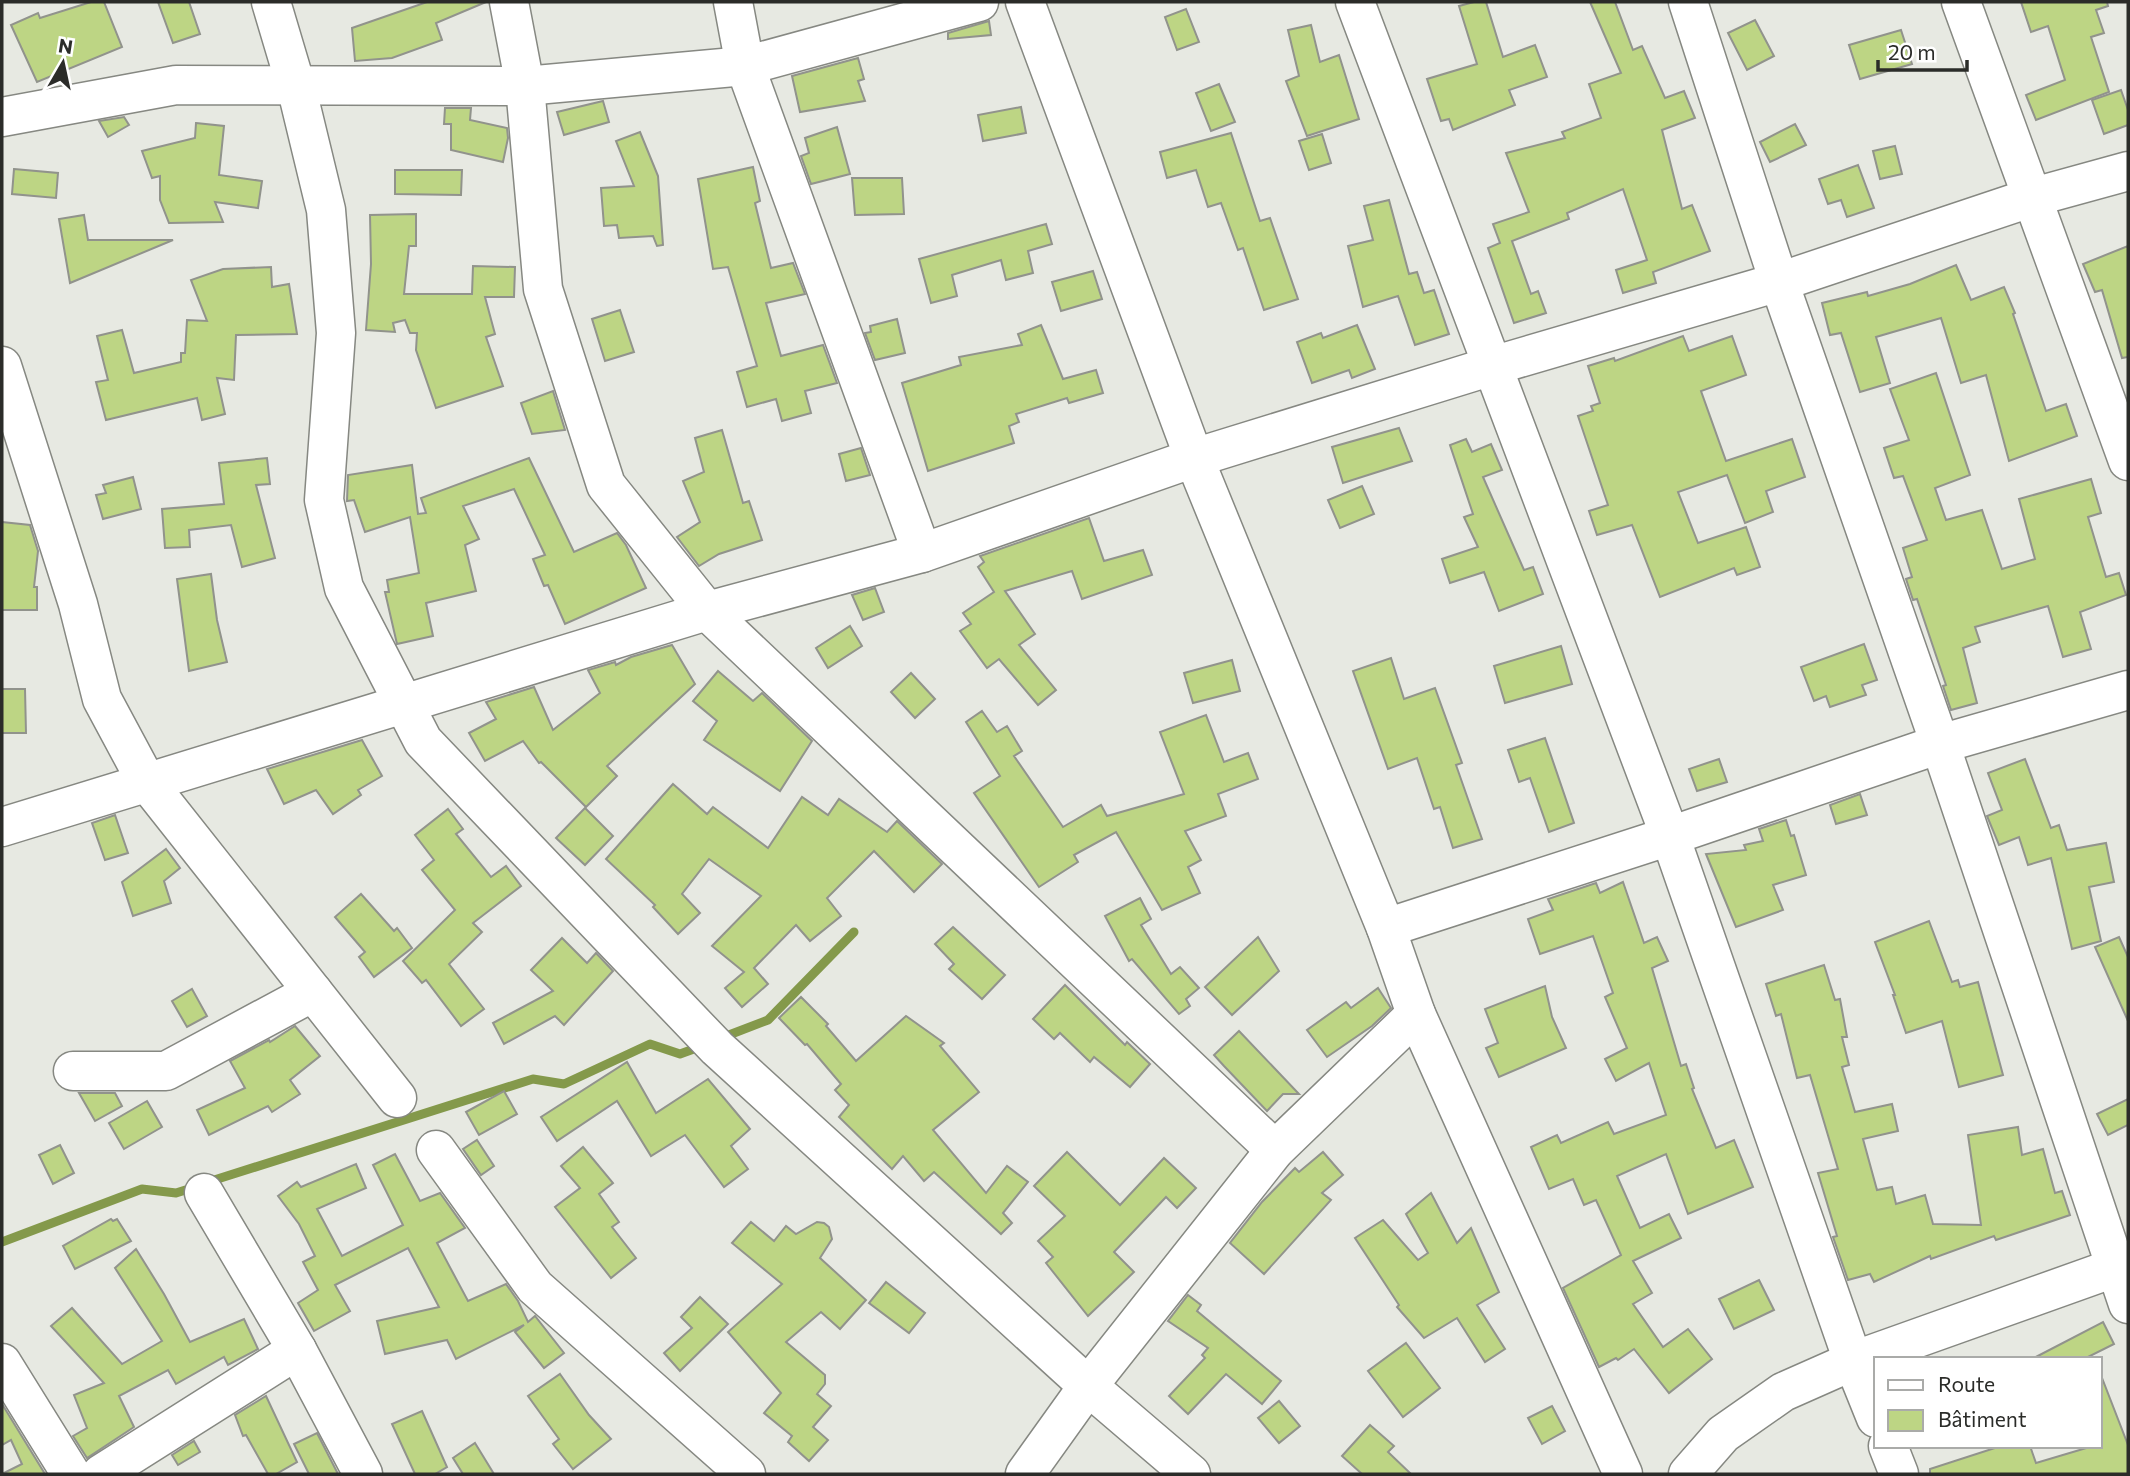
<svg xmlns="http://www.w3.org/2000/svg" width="2130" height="1476" font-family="Commissioner,sans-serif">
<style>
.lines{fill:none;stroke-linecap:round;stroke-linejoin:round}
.stream{stroke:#84994b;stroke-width:9}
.building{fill:#bdd584;stroke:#91938c;stroke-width:2}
.minor-casing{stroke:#868882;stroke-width:41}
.highway-casing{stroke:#868882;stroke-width:41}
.minor{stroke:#fff;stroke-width:38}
.highway{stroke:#fff;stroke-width:38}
</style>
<rect width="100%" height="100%" fill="#e7e9e2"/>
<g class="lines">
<g class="stream">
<polyline points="721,1038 768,1020 854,932"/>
<polyline points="208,1182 533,1079 564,1084 650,1044 680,1054 702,1046"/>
<polyline points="2,1242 142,1189 176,1193 195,1187"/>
</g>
</g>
<g class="building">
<polygon points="91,2 104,2 122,47 37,82 11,25 38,13 40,18"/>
<polygon points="158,2 189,2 200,34 173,43"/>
<polygon points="427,2 486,2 436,23 442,40 392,58 355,61 352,28"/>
<polygon points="1474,2 1486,2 1503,57 1535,45 1547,77 1509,90 1515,105 1453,130 1449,119 1441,121 1427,79 1477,64 1459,6"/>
<polygon points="1590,2 1615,2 1633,50 1642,46 1665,98 1684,91 1695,118 1662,130 1682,209 1692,205 1710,251 1653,272 1656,283 1623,293 1616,270 1647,260 1623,189 1567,213 1569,219 1512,241 1531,294 1538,291 1546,313 1514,323 1488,248 1500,243 1493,224 1529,212 1506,153 1565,138 1562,132 1601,118 1589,84 1621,73"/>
<polygon points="2021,2 2107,2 2108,6 2096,10 2104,33 2091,37 2109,92 2036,120 2026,95 2065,80 2048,26 2031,32"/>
<polygon points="1186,9 1199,42 1177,50 1165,17"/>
<polygon points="1755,20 1774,56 1747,70 1728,33"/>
<polygon points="989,21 991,35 948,39 948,33"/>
<polygon points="1311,25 1320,62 1339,55 1359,119 1307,136 1286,81 1299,76 1288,30"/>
<polygon points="1901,30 1912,64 1860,79 1849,45"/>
<polygon points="858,58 864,79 858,81 865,101 800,112 792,76"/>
<polygon points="1219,84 1235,122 1211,131 1196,93"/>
<polygon points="2121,90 2128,110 2128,125 2104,134 2092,100"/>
<polygon points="603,101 609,122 564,135 557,112"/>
<polygon points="1021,107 1026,133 983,141 978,115"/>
<polygon points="445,108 471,108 470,120 507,128 508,138 503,162 451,150 451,124 444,124"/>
<polygon points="124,117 129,125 108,137 99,121"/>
<polygon points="196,123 224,126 219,175 262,181 258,208 215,202 223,222 169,223 160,200 160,176 152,178 142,151 195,138"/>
<polygon points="1795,124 1806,145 1770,162 1760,142"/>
<polygon points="837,127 850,174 811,184 801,156 809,153 805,138"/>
<polygon points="640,132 658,176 663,245 657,246 653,236 619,238 617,225 604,226 601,188 634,186 616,141"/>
<polygon points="1231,133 1260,221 1270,218 1298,299 1264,310 1243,248 1238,250 1221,203 1208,207 1196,170 1167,178 1160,152"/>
<polygon points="1322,134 1331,163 1309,170 1299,141"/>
<polygon points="1895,146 1902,174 1880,179 1873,151"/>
<polygon points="1858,165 1874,208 1847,217 1841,200 1828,204 1819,179"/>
<polygon points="753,167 760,201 755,203 771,268 793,263 805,294 766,303 781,356 823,345 837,383 805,391 811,413 782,421 776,399 747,407 737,372 757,366 728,267 713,269 698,179"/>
<polygon points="14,169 58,173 56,198 12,194"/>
<polygon points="395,170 462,170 461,195 395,194"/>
<polygon points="852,178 902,178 904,214 855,215"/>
<polygon points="1389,200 1409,274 1417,272 1424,293 1434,290 1449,334 1415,345 1398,296 1363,307 1348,246 1373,240 1364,206"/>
<polygon points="416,214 416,246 409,246 404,294 472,294 473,266 515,267 514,297 485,297 495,334 486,337 503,386 436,408 416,350 417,333 410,333 405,320 393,323 395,332 366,330 371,264 370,215"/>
<polygon points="84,215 88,240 173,240 70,283 59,219"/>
<polygon points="1046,224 1052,244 1028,251 1033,273 1006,280 1001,260 952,275 957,296 931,303 919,259"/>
<polygon points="2128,246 2128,357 2122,358 2102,290 2095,292 2083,264"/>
<polygon points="1956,265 1971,300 2004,287 2015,313 2013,314 2046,411 2066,404 2077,436 2009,461 1986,375 1961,383 1941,318 1876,337 1890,383 1860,392 1841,333 1830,335 1822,303 1867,292 1868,296 1910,284"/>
<polygon points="271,267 272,287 289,284 297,334 236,335 234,380 217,378 225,414 202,420 197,398 106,420 96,382 108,380 97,336 122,330 134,373 181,362 181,353 185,353 187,320 207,321 191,280 223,269"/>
<polygon points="1093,271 1102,299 1061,311 1052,282"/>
<polygon points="620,310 634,352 605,361 592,319"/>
<polygon points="897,319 905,353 875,360 865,333 871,332 870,326"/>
<polygon points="1041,325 1063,379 1096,370 1103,393 1069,403 1067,398 1016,414 1019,422 1009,426 1014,443 928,471 902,383 961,365 959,357 1022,345 1018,334"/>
<polygon points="1357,325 1375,369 1352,378 1349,370 1312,383 1297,342 1321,333 1323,338"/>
<polygon points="1683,336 1689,351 1732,336 1746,375 1701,391 1726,461 1792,439 1805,477 1766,491 1773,512 1745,523 1727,475 1678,492 1698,543 1746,527 1760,567 1737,575 1734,568 1660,597 1632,525 1597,535 1589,511 1608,505 1578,416 1593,411 1591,406 1600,403 1588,366 1614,358 1615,361"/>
<polygon points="1936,373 1970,475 1935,488 1946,520 1982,510 2002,569 2035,559 2019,499 2091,479 2101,513 2088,517 2106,577 2119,573 2126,595 2080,612 2091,649 2063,657 2048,606 1975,627 1980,642 1963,648 1977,703 1951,710 1943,686 1946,685 1917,599 1913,600 1906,579 1912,577 1903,548 1927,540 1903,476 1894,478 1884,448 1909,440 1890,389"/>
<polygon points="553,391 565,430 532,434 521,403"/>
<polygon points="1399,428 1412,461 1343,483 1332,447"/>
<polygon points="722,430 743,503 749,501 762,540 719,554 699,566 677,537 700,522 683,481 704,472 695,438"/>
<polygon points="1466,439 1472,452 1491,444 1502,470 1483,477 1524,570 1533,567 1543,594 1499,611 1484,572 1450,583 1442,559 1478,547 1464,517 1473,514 1450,445"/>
<polygon points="861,448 870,475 846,481 839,454"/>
<polygon points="267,458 270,484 256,485 275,558 242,567 231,525 189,530 190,547 165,548 162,509 224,504 219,463"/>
<polygon points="529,458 574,552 617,533 626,545 646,588 565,624 548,585 544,586 533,559 545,555 514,489 463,506 479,539 465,545 476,591 426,603 433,636 397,644 385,592 389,592 387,580 419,573 410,517 365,532 354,500 347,501 348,475 412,465 418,514 426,513 421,498"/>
<polygon points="133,477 141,509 103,519 96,495 106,493 103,485"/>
<polygon points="1362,486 1374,514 1340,528 1328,500"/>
<polygon points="1089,518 1104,561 1143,550 1152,575 1082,599 1072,571 1005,591 1035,634 1019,645 1056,690 1038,705 999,659 987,668 960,631 971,624 963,613 994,592 978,567 984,562 980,556"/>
<polygon points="2,522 30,525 38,551 34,587 37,587 37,610 2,610"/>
<polygon points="211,574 217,620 227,662 189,671 177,579"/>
<polygon points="875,588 884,612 863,620 852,595"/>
<polygon points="850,626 862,646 828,668 816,648"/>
<polygon points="1864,644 1877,680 1862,685 1866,695 1830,707 1826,696 1814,701 1801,667"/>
<polygon points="672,645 695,684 607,766 617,776 586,807 541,762 539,763 523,741 485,761 469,733 496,719 486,702 534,687 553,730 600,693 588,670 615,662 616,665 631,657"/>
<polygon points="1561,646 1572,684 1505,703 1494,666"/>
<polygon points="1391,658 1404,699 1435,688 1462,763 1456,765 1482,839 1453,848 1440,807 1434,809 1417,758 1388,769 1353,671"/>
<polygon points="1232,660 1240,691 1193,703 1184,673"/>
<polygon points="718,671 753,701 762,693 812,741 780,791 704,740 717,721 693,701"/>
<polygon points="911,673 935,699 915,718 891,692"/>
<polygon points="2,689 25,689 26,733 2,733"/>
<polygon points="982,711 997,732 1007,726 1022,751 1014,756 1063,827 1101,805 1107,816 1184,794 1160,732 1206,715 1224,762 1248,753 1258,779 1218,794 1226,816 1185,831 1201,860 1188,867 1200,893 1162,910 1116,832 1074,855 1078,862 1039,887 974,793 1000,776 966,722"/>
<polygon points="1545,738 1574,823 1549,832 1530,778 1519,782 1508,750"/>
<polygon points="362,740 382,776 358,790 361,795 333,814 316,790 284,804 267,769"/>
<polygon points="1719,759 1727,782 1697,791 1689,769"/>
<polygon points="2025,759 2051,828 2059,825 2067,850 2106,843 2114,882 2089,887 2101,941 2072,949 2051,858 2028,865 2019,837 1999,845 1987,816 2002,810 1988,773"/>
<polygon points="673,784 707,814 713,807 768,848 802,797 828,815 839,799 887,832 897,821 942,864 914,892 874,851 827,898 841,916 810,941 796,925 754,968 768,984 742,1007 725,988 744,972 712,946 761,896 709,859 682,894 700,913 678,934 653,907 655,905 606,859"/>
<polygon points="1860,794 1867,815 1836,824 1830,805"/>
<polygon points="585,808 613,836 585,865 556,838"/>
<polygon points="448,809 463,829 456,834 491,877 506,866 521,886 473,923 482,932 449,964 484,1009 461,1026 426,980 422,983 403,961 455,910 422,870 434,860 415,835"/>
<polygon points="115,815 128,853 105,860 92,823"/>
<polygon points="1786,820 1791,836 1794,835 1806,875 1773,885 1783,910 1736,927 1706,854 1746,850 1744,845 1763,841 1759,829"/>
<polygon points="166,849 180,868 164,881 171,903 133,916 122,882"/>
<polygon points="1623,882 1644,943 1657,937 1668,961 1652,968 1681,1066 1686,1064 1694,1088 1692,1089 1716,1148 1734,1140 1753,1187 1688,1214 1666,1154 1617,1176 1640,1228 1669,1214 1681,1238 1633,1261 1652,1293 1633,1304 1663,1347 1688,1329 1712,1359 1669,1393 1634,1349 1618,1360 1616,1358 1599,1367 1563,1288 1621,1255 1596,1200 1584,1205 1573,1179 1549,1189 1531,1147 1557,1135 1561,1143 1608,1122 1614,1134 1666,1115 1649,1063 1616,1081 1605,1059 1627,1048 1605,997 1613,993 1593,936 1540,954 1528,919 1553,910 1548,899 1596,883 1600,893"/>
<polygon points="361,894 394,931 397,928 412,948 374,977 359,957 365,952 335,917"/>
<polygon points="1140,898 1151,919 1141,925 1171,974 1180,967 1199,988 1186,999 1190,1006 1179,1014 1132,959 1129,961 1105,916"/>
<polygon points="1929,921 1952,982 1958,980 1960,987 1978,982 2003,1075 1959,1087 1942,1021 1906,1033 1893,995 1895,995 1875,942"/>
<polygon points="953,927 1005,975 982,999 949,969 954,964 935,944"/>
<polygon points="1258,937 1279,971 1232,1015 1205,987"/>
<polygon points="2119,937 2128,957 2128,1021 2095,947"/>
<polygon points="562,938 587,963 596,953 613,971 564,1025 555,1016 504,1044 493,1023 553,991 531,970"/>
<polygon points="1824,965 1835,1000 1840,999 1847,1037 1842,1037 1849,1065 1842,1067 1855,1112 1892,1104 1898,1131 1863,1139 1877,1190 1892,1187 1896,1204 1925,1195 1933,1224 1981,1225 1968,1135 2018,1127 2022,1155 2043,1149 2055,1193 2062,1191 2070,1215 1996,1240 1994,1236 1931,1259 1930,1256 1874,1282 1870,1274 1848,1280 1833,1237 1837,1236 1818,1173 1838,1169 1810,1075 1797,1078 1781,1014 1776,1016 1766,984"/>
<polygon points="1065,985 1125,1045 1127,1042 1150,1064 1130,1087 1094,1057 1090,1062 1060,1033 1054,1039 1033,1019"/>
<polygon points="1545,986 1552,1017 1566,1048 1499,1077 1486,1048 1498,1043 1485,1009"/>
<polygon points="1378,988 1391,1008 1372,1026 1327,1057 1307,1030 1346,1002 1351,1008"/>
<polygon points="192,989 207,1016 187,1027 172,1001"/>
<polygon points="801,997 828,1024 826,1026 856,1061 906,1016 944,1043 940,1046 979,1092 933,1130 986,1193 1007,1166 1028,1182 1003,1213 1012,1223 1001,1234 934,1172 924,1181 903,1156 892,1169 839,1117 849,1105 835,1090 841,1084 807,1044 805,1045 779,1018"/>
<polygon points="295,1026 320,1056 290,1080 300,1094 272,1112 268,1106 209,1135 197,1110 245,1088 230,1061 269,1040 270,1042"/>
<polygon points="1239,1031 1299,1094 1283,1094 1267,1111 1224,1066 1214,1055"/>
<polygon points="627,1062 656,1113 708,1079 750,1129 731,1146 748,1169 724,1187 685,1135 651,1156 617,1101 557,1141 541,1117"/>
<polygon points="504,1091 517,1114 479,1135 466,1112"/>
<polygon points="79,1093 115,1093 122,1106 95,1121"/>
<polygon points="2128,1099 2128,1125 2108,1135 2097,1114"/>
<polygon points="147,1101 162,1127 124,1149 109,1123"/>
<polygon points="477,1140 494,1166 481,1175 463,1149"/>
<polygon points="60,1145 74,1173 53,1184 39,1155"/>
<polygon points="583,1147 613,1183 599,1194 619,1222 612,1227 636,1258 611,1278 555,1207 580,1188 561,1166"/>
<polygon points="1067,1152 1120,1205 1164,1158 1196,1188 1177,1208 1166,1197 1114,1252 1134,1272 1088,1316 1046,1263 1053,1257 1038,1241 1065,1216 1034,1186"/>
<polygon points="1323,1152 1343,1175 1322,1193 1331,1200 1264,1274 1230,1243 1262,1202 1295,1168 1299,1172"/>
<polygon points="395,1154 420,1201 440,1193 465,1228 437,1243 468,1301 506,1284 518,1301 528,1322 535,1316 564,1353 544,1368 515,1332 524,1325 456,1359 447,1340 385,1354 377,1321 439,1307 408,1248 335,1285 350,1311 314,1331 298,1303 318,1290 303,1262 315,1256 299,1224 278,1196 297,1182 301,1187 356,1164 366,1188 317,1209 342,1256 403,1225 373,1165"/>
<polygon points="1431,1193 1457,1243 1471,1228 1499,1292 1477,1305 1505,1349 1485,1362 1457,1318 1424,1338 1397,1307 1399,1305 1355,1238 1383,1220 1418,1260 1428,1253 1406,1214"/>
<polygon points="111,1219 113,1221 117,1219 131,1241 75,1269 63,1246"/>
<polygon points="751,1222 774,1241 786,1226 796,1234 817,1222 824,1223 829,1227 832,1239 820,1258 866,1300 840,1329 821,1312 786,1342 825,1375 825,1384 817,1394 831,1406 813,1427 828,1440 809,1461 788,1442 792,1436 764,1413 781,1393 728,1332 782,1284 732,1243"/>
<polygon points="136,1249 164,1294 190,1342 244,1319 258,1349 228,1365 224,1357 176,1384 168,1370 119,1396 134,1427 87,1458 73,1436 87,1428 74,1395 104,1383 51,1326 72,1308 122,1364 162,1341 115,1268"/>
<polygon points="1759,1280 1774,1310 1734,1329 1719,1299"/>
<polygon points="886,1282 925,1313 909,1333 869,1303"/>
<polygon points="1188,1295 1201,1305 1197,1311 1281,1381 1262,1404 1226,1374 1188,1414 1169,1396 1205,1358 1202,1355 1208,1348 1168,1321"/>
<polygon points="700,1297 728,1324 680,1371 664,1353 692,1328 681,1317"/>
<polygon points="2103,1322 2114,1344 2084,1359 2032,1359"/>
<polygon points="1406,1343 1440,1388 1403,1417 1368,1371"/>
<polygon points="560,1374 589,1415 611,1439 573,1469 553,1444 559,1439 528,1396"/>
<polygon points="2100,1378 2102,1378 2128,1445 2128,1474 1930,1474 1930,1469 2001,1446 2030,1446 2036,1463 2093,1446 2100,1446"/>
<polygon points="266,1396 297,1462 276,1474 268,1474 246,1435 243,1436 235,1415"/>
<polygon points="1279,1401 1300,1426 1279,1443 1258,1418"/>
<polygon points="2,1404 45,1474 2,1474 22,1464 11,1440 2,1445"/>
<polygon points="1552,1406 1565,1431 1542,1444 1528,1418"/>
<polygon points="422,1411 447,1467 435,1474 415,1474 392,1424"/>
<polygon points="1370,1425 1394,1446 1388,1452 1411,1474 1362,1474 1342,1456"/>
<polygon points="317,1433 338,1474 309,1474 294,1444"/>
<polygon points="194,1441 200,1452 178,1465 172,1455"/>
<polygon points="475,1443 494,1474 463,1474 453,1458"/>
</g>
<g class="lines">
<g class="minor-casing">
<g id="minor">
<polyline points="271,2 296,86 326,210 336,333 324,500 344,588 423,741 717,1048 1088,1386 1191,1474"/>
<polyline points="509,2 525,86 543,289 606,485 707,611 1275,1150"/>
<polyline points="733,2 745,66 922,553"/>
<polyline points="1025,2 1194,458 1386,928 1416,1014 1623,1474"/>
<polyline points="1355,2 1670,836 1853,1361 1876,1418"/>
<polyline points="1688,2 1779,282 1940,744 2128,1304"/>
<polyline points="1961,2 2128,461"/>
<polyline points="2,117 176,85 525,86 745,66 979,2"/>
<polyline points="2,366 78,604 102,699 146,781 397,1098"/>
<polyline points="2,827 707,611 922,553 1194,458 1492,366 1779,282 2030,198 2128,171"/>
<polyline points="1386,928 1670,836 1940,744 2128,690"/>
<polyline points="73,1071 166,1071 313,992"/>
<polyline points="436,1150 535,1287 746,1474"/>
<polyline points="204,1193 297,1350 363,1474"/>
<polyline points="2,1363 71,1474"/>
<polyline points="1888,1446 1899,1474"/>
<polyline points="101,1474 297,1350"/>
<polyline points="1025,1474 1088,1386 1275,1150 1416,1014"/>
</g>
</g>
<g class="highway-casing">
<polyline id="highway" points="1688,1474 1723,1434 1783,1392 1853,1361 2128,1263"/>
</g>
<use href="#minor" class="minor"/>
<use href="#highway" class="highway"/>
</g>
<rect width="2130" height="1476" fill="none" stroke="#2b2c29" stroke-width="7"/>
<rect x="1874" y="1357" width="228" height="91" fill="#ffffff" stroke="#aaaba9" stroke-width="2"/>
<rect x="1888" y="1380" width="35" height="10" fill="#ffffff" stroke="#aaaba9" stroke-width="2"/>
<text x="1938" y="1392" font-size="21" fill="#2b2c29">Route</text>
<rect x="1888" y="1410" width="35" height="21" fill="#bdd584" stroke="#aaaba9" stroke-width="2"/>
<text x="1938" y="1427" font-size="21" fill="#2b2c29">Bâtiment</text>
<g transform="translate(63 63) rotate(9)" stroke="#ffffff" stroke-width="5" paint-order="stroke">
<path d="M0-5L12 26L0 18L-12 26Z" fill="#2b2c29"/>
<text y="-10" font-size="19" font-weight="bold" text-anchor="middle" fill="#2b2c29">N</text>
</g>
<path d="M1878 60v10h89v-10" fill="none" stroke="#2b2c29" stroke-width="3.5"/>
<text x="1888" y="60" font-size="21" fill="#2b2c29" stroke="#ffffff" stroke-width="5" paint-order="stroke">20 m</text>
</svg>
